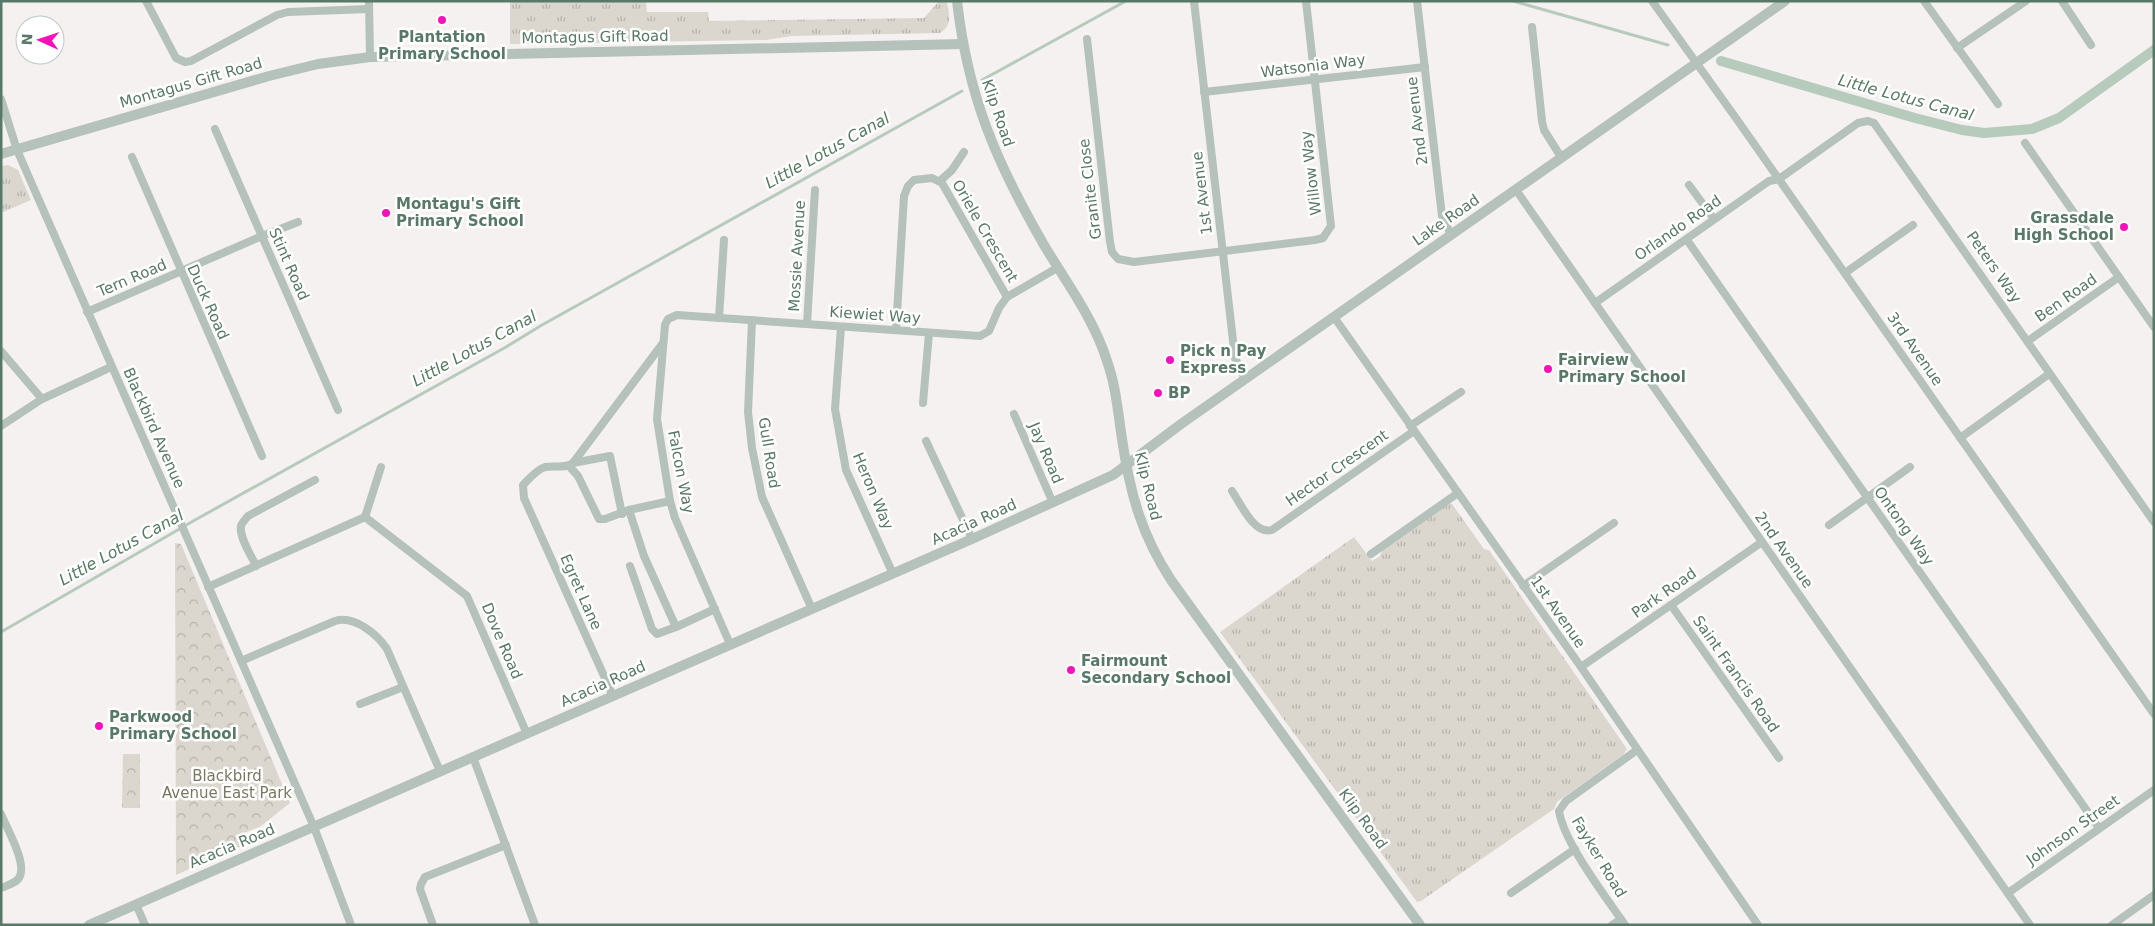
<svg xmlns="http://www.w3.org/2000/svg" width="2155" height="926" font-family="'DejaVu Sans',sans-serif">
<style>
.grass{fill:url(#grass-tufts)}
.park{fill:url(#park-crowns)}
.lines{fill:none;stroke-linecap:round;stroke-linejoin:round}
.stream{stroke:#b7cbbd;stroke-width:3}
.canal{stroke:#b7cbbd;stroke-width:10}
.minor{stroke:#b5c1bb;stroke-width:8}
.tertiary{stroke:#b5c1bb;stroke-width:10}
.poi-dot{fill:#f611ba;stroke:#fff;stroke-width:2}
.labels{text-anchor:middle;stroke-width:5;stroke-linejoin:round;paint-order:stroke}
.poi-label{font-size:15px;font-weight:bold;fill:#597968;stroke:#fff;text-anchor:start}
.street-label{font-size:15px;fill:#597968;stroke:#fff}
.park-label{font-size:15px;fill:#7c7760;stroke:#fff}
.water-label{font-size:16px;font-style:italic;fill:#587c62;stroke:#fff}
</style>
<defs>
<pattern id="grass-tufts" width="24" height="20" patternUnits="userSpaceOnUse" patternTransform="scale(1.25)"><rect width="24" height="20" fill="#dbd7cf"/><path d="M3 7l-1-3M5 7V3M7 7l1-3M15 17l-1-3M17 17v-4M19 17l1-3" fill="none" stroke="#b5b3ac"/></pattern>
<pattern id="park-crowns" width="20" height="18" patternUnits="userSpaceOnUse" patternTransform="scale(1.25)"><rect width="20" height="18" fill="#dbd7cf"/><path d="M2 6a3 3 0 1 1 6 0M12 15a3 3 0 1 1 6 0" fill="none" stroke="#b5b3ac"/></pattern>
</defs>
<rect width="100%" height="100%" fill="#f5f1f1"/>
<g class="grass">
<path d="M510,1H646L647,12H708L709,21L924,18L939,1H947C949,15 953,25 940,33L792,36L766,40L510,44Z"/>
<polygon points="8,165 18,170 31,200 1,213 1,166"/>
<polygon points="1449,503 1452,504 1484,549 1489,550 1627,749 1623,755 1557,802 1554,809 1421,901 1417,902 1220,632 1354,537 1372,561 1380,556 1382,550"/>
</g>
<g class="park">
<polygon points="175,543 181,544 290,803 261,826 242,834 246,844 176,875"/>
<polygon points="123,754 140,754 140,808 122,808"/>
</g>
<g class="lines">
<g class="stream">
<polyline points="1513,1 1668,45"/>
<polyline points="982,80 1126,1"/>
<polyline points="1,632 195,520 506,347 542,325 962,91"/>
</g>
<polyline class="canal" points="1721,61 1915,118 1962,130 1984,133 2032,129 2059,118 2154,50"/>
<g class="minor">
<polyline points="146,1 176,58 185,62 191,61 277,15 288,12 369,9"/>
<polyline points="369,1 370,57"/>
<polyline points="1194,1 1235,358 1245,379"/>
<polyline points="1417,1 1442,216 1451,235"/>
<polyline points="1652,1 1738,121 2154,714"/>
<polyline points="1924,1 1998,104"/>
<polyline points="2062,1 2091,45"/>
<polyline points="1532,27 1542,121 1544,130 1561,157"/>
<polyline points="1087,39 1110,242 1112,252 1118,259 1134,262 1315,240 1323,238 1331,226 1306,1"/>
<polyline points="1957,48 2026,1"/>
<polyline points="1204,92 1425,67"/>
<polyline points="1,99 17,150 314,827 351,925"/>
<polyline points="215,129 338,410"/>
<polyline points="2025,143 2154,327"/>
<polyline points="132,157 262,456"/>
<polyline points="940,181 952,170 964,152"/>
<polyline points="1689,185 1714,219"/>
<polyline points="1516,190 2030,925"/>
<polyline points="1687,240 2099,828"/>
<polyline points="1845,273 1913,225"/>
<polyline points="1595,303 1769,181 1779,179 1858,123 1868,121 1874,123 2154,522"/>
<polyline points="87,312 262,236 298,222"/>
<polyline points="1334,317 1581,667 1758,925"/>
<polyline points="719,318 724,240"/>
<polyline points="752,320 748,412 752,448 762,497 812,609"/>
<polyline points="807,324 815,190"/>
<polyline points="841,327 835,409 846,470 893,574"/>
<polyline points="896,330 904,196 908,186 914,180 932,178 942,183 1007,297"/>
<polyline points="2028,341 2119,277"/>
<polyline points="1,351 42,399"/>
<polyline points="923,403 929,333"/>
<polyline points="1014,414 1053,503"/>
<polyline points="1,426 42,399 111,367"/>
<polyline points="1410,426 1461,392"/>
<polyline points="1960,438 2049,374"/>
<polyline points="926,441 972,539"/>
<polyline points="573,463 610,456 622,514"/>
<polyline points="569,466 578,476 599,519 605,519 629,510 670,501"/>
<path d="M1232,491C1241,504 1254,535 1272,530L1414,431"/>
<polyline points="629,510 644,556 676,627 715,609"/>
<polyline points="365,517 381,467"/>
<polyline points="1829,525 1910,467"/>
<polyline points="1371,554 1458,493"/>
<path d="M256,566C251,555 239,537 241,526C242,522 246,519 248,516L315,480"/>
<polyline points="630,566 652,629 657,634 676,627"/>
<polyline points="1523,586 1614,523"/>
<polyline points="208,587 365,517 467,596 527,734"/>
<polyline points="1671,605 1779,758"/>
<polyline points="730,644 675,518 670,501 657,419 665,325 668,319 677,315 980,336 989,331 999,308 1007,297 1057,268"/>
<path d="M241,661L335,621C354,615 377,634 387,649L440,771"/>
<polyline points="1581,667 1762,542"/>
<path d="M613,696L524,498L523,485C529,479 536,470 545,467C555,465 564,469 573,463L663,343"/>
<polyline points="360,704 403,687"/>
<polyline points="473,757 535,925"/>
<path d="M1,814C7,829 28,864 19,878C15,884 7,885 1,888"/>
<polyline points="1511,893 1575,849"/>
<polyline points="2008,893 2154,790"/>
<polyline points="136,904 145,925"/>
<polyline points="433,925 420,889 421,884 425,877 506,845"/>
<polyline points="1612,925 1621,919"/>
<path d="M1625,925C1606,897 1564,843 1559,811L1566,801L1637,750"/>
<polyline points="2112,925 2154,895"/>
</g>
<g class="tertiary">
<path d="M957,1C968,97 996,162 1044,245C1066,282 1094,319 1107,361C1116,386 1118,413 1122,439C1130,493 1141,534 1171,580L1420,925"/>
<polyline points="1,154 269,76 318,64 370,57 963,44"/>
<polyline points="89,925 972,539 1113,475 1181,424 1785,1"/>
</g>
</g>
<g class="poi-dot">
<circle cx="442" cy="20" r="5"/>
<circle cx="386" cy="213" r="5"/>
<circle cx="2124" cy="227" r="5"/>
<circle cx="1170" cy="360" r="5"/>
<circle cx="1548" cy="369" r="5"/>
<circle cx="1158" cy="393" r="5"/>
<circle cx="1071" cy="670" r="5"/>
<circle cx="99" cy="726" r="5"/>
</g>
<g class="labels">
<g class="poi-label">
<text x="442" y="42" text-anchor="middle">Plantation<tspan x="442" dy="17">Primary School</tspan></text>
<text x="396" y="209">Montagu's Gift<tspan x="396" dy="17">Primary School</tspan></text>
<text x="2114" y="223" text-anchor="end">Grassdale<tspan x="2114" dy="17">High School</tspan></text>
<text x="1180" y="356">Pick n Pay<tspan x="1180" dy="17">Express</tspan></text>
<text x="1558" y="365">Fairview<tspan x="1558" dy="17">Primary School</tspan></text>
<text x="1168" y="398">BP</text>
<text x="1081" y="666">Fairmount<tspan x="1081" dy="17">Secondary School</tspan></text>
<text x="109" y="722">Parkwood<tspan x="109" dy="17">Primary School</tspan></text>
</g>
<g class="street-label">
<text transform="translate(595 37) rotate(-1)" y="5">Montagus Gift Road</text>
<text transform="translate(1313 66) rotate(-7)" y="5">Watsonia Way</text>
<text transform="translate(191 83) rotate(-16)" y="5">Montagus Gift Road</text>
<text transform="translate(998 113) rotate(71)" y="5">Klip Road</text>
<text transform="translate(1417 121) rotate(-97)" y="5">2nd Avenue</text>
<text transform="translate(1311 173) rotate(-97)" y="5">Willow Way</text>
<text transform="translate(1090 189) rotate(-97)" y="5">Granite Close</text>
<text transform="translate(1202 193) rotate(-97)" y="5">1st Avenue</text>
<text transform="translate(1446 220) rotate(-35)" y="5">Lake Road</text>
<text transform="translate(1678 228) rotate(-35)" y="5">Orlando Road</text>
<text transform="translate(985 231) rotate(60)" y="5">Oriele Crescent</text>
<text transform="translate(797 256) rotate(-87)" y="5">Mossie Avenue</text>
<text transform="translate(289 264) rotate(66)" y="5">Stint Road</text>
<text transform="translate(1994 267) rotate(55)" y="5">Peters Way</text>
<text transform="translate(132 278) rotate(-23)" y="5">Tern Road</text>
<text transform="translate(2066 298) rotate(-35)" y="5">Ben Road</text>
<text transform="translate(208 302) rotate(66)" y="5">Duck Road</text>
<text transform="translate(875 315) rotate(4)" y="5">Kiewiet Way</text>
<text transform="translate(1915 349) rotate(55)" y="5">3rd Avenue</text>
<text transform="translate(154 428) rotate(66)" y="5">Blackbird Avenue</text>
<text transform="translate(769 453) rotate(81)" y="5">Gull Road</text>
<text transform="translate(1046 453) rotate(67)" y="5">Jay Road</text>
<text transform="translate(1337 468) rotate(-35)" y="5">Hector Crescent</text>
<text transform="translate(681 472) rotate(79)" y="5">Falcon Way</text>
<text transform="translate(1148 486) rotate(76)" y="5">Klip Road</text>
<text transform="translate(873 491) rotate(67)" y="5">Heron Way</text>
<text transform="translate(974 522) rotate(-24)" y="5">Acacia Road</text>
<text transform="translate(1904 526) rotate(55)" y="5">Ontong Way</text>
<text transform="translate(1784 550) rotate(55)" y="5">2nd Avenue</text>
<text transform="translate(581 592) rotate(66)" y="5">Egret Lane</text>
<text transform="translate(1664 593) rotate(-35)" y="5">Park Road</text>
<text transform="translate(1558 612) rotate(55)" y="5">1st Avenue</text>
<text transform="translate(502 641) rotate(67)" y="5">Dove Road</text>
<text transform="translate(1736 674) rotate(55)" y="5">Saint Francis Road</text>
<text transform="translate(603 684) rotate(-24)" y="5">Acacia Road</text>
<text transform="translate(1363 819) rotate(54)" y="5">Klip Road</text>
<text transform="translate(2073 830) rotate(-35)" y="5">Johnson Street</text>
<text transform="translate(232 846) rotate(-23)" y="5">Acacia Road</text>
<text transform="translate(1599 857) rotate(59)" y="5">Fayker Road</text>
</g>
<g class="park-label">
<text x="227" y="781">Blackbird<tspan x="227" dy="17">Avenue East Park</tspan></text>
</g>
<g class="water-label">
<text transform="translate(1906 97) rotate(15)" y="6">Little Lotus Canal</text>
<text transform="translate(827 150) rotate(-29)" y="6">Little Lotus Canal</text>
<text transform="translate(474 348) rotate(-29)" y="6">Little Lotus Canal</text>
<text transform="translate(121 547) rotate(-29)" y="6">Little Lotus Canal</text>
</g>
</g>
<rect width="2155" height="926" fill="none" stroke="#597968" stroke-width="5"/>
<g transform="translate(40 40) rotate(273)"><circle r="24" fill="#ffffff" stroke="#bdc9c3"/>
<path d="M0-4L9 19L0 12L-9 19Z" fill="#f611ba"/>
<text y="-8" font-size="14" font-weight="bold" text-anchor="middle" fill="#597968">N</text>
</g>
</svg>
